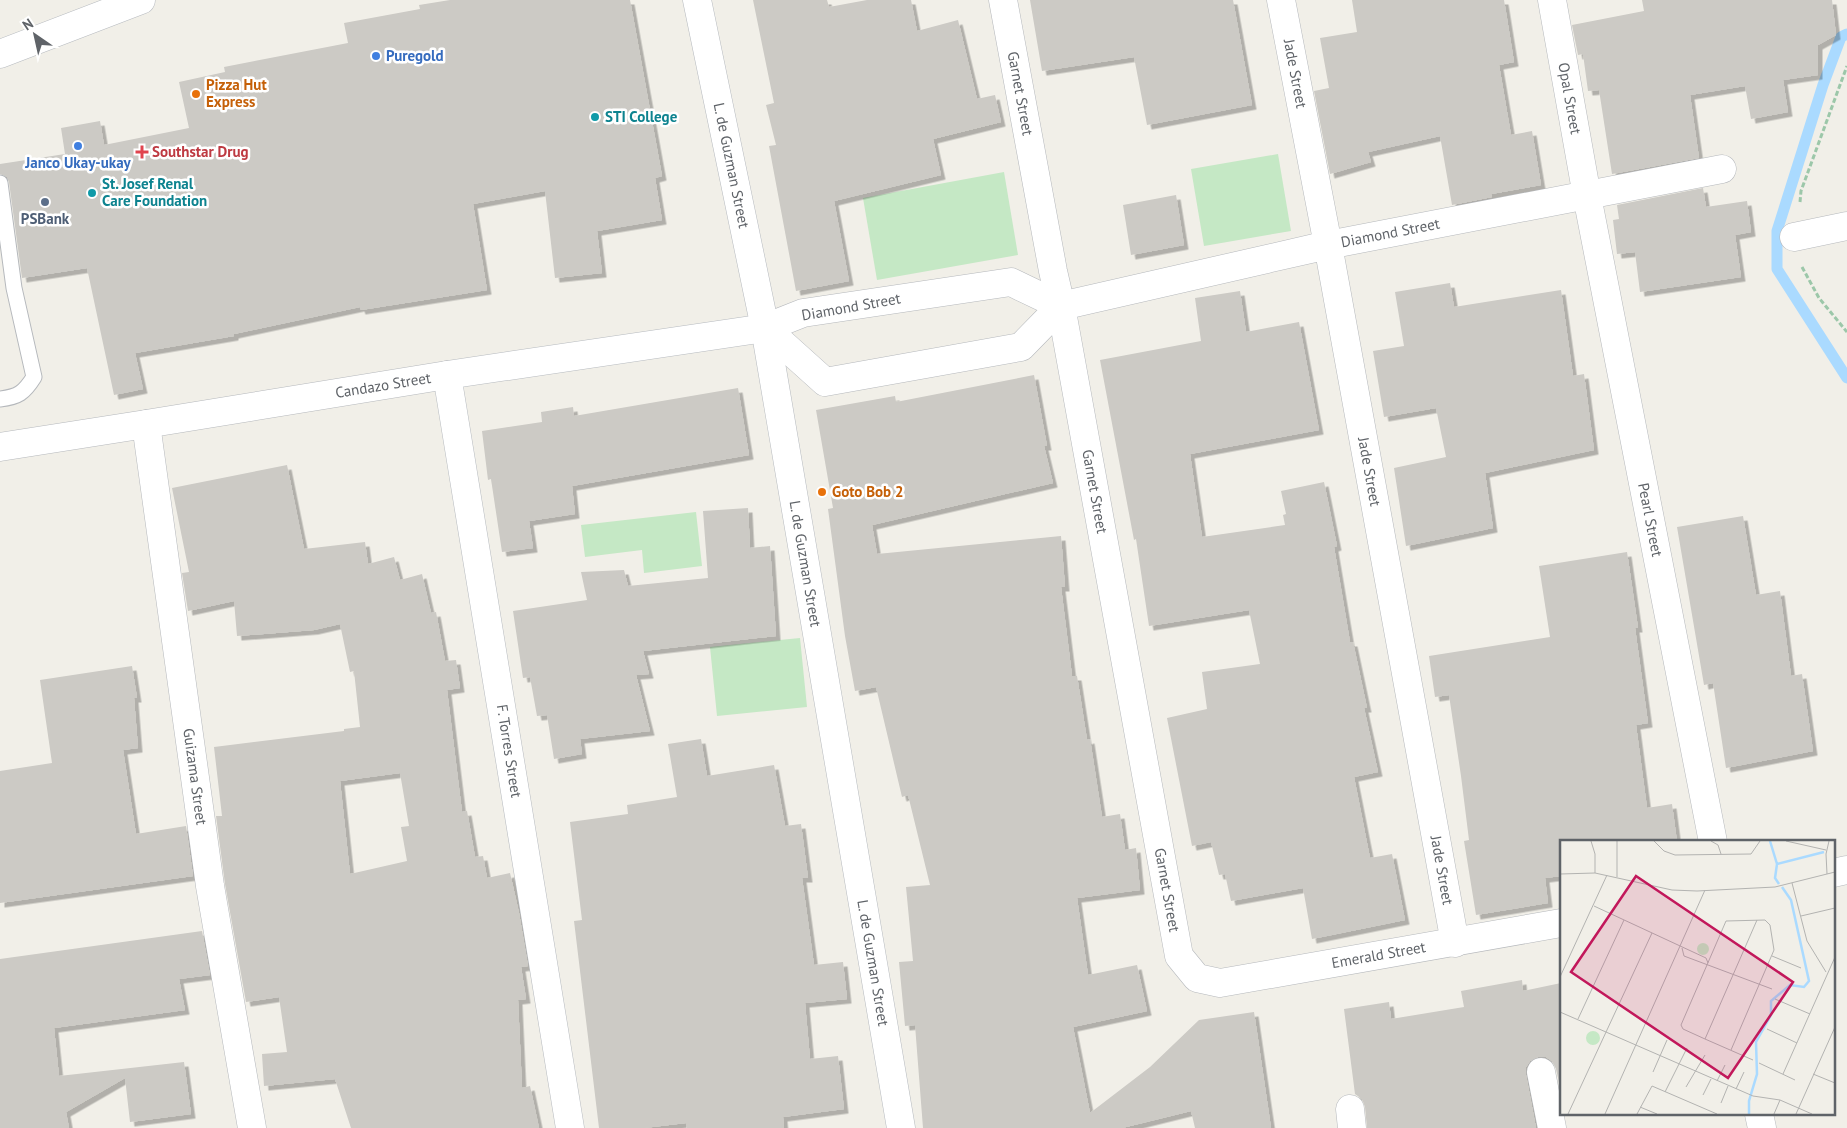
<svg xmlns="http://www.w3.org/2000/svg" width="1847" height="1128" font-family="'PT Sans',sans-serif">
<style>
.green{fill:#c5e8c5}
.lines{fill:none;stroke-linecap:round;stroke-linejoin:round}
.stream{stroke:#aadaff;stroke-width:11}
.building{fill:#cccac5;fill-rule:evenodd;filter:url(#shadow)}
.lane-casing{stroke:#b5b8bc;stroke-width:17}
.street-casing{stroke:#b5b8bc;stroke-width:29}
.secondary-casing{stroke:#b6babf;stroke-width:29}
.path{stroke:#9cc7a9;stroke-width:3;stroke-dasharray:5 2.5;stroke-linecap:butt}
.lane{stroke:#fff;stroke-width:15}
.street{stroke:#fff;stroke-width:28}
.secondary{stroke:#fff;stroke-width:28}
.shop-dot{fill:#3f7fe0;stroke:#fff;stroke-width:2}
.food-dot{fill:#e8710a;stroke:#fff;stroke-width:2}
.culture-dot{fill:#0f9aa8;stroke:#fff;stroke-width:2}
.health-dot{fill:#e0444e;stroke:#fff;stroke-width:2}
.service-dot{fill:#5c6f8a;stroke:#fff;stroke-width:2}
.labels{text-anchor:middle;stroke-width:5;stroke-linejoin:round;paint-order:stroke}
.shop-label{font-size:15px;font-weight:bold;fill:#366cbe;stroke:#fff;text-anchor:start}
.street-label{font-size:15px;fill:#5f6368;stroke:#fff}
.food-label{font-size:15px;font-weight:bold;fill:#c56008;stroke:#fff;text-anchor:start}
.culture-label{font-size:15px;font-weight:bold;fill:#0d838f;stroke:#fff;text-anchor:start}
.health-label{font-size:15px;font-weight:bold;fill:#be3a42;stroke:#fff;text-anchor:start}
.service-label{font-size:15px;font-weight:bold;fill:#4e5e75;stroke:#fff}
.inset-river{fill:none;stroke:#aadaff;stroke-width:2.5}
.inset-road{fill:none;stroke:#b3b3b1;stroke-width:1}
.view{fill:#c2185b;fill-opacity:0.15;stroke:#c2185b;stroke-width:2.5}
.inset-edge{fill:none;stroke:#5f6368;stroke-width:2.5}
</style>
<defs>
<filter id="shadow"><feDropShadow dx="4.5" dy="4.5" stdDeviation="0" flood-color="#0004"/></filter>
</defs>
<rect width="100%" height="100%" fill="#f1efe8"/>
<g class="green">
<polygon points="1278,154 1291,231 1204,246 1191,169"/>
<polygon points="1004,172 1018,255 877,280 863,198"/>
<polygon points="696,512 702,566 644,573 642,550 585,557 581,525"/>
<polygon points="800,638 807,707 717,716 710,647"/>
</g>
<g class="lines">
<polyline class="stream" points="1847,34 1841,37 1823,85 1777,231 1777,269 1847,378"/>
</g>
<g class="building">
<polygon points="450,0 630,0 662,176 655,178 662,220 597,231 602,273 555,278 545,191 473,204 487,290 361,310 360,307 234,334 234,336 135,353 143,389 114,395 87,268 22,278 9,182 7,177 0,174 0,164 65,154 61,128 100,121 104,145 189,128 179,82 225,72 224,67 348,43 344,23 420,9 419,5"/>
<polygon points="753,0 827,0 829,7 867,0 911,0 917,31 958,20 977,99 995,95 1001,122 933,139 941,175 834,201 849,281 796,291 769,146 776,145 766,105 774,103"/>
<polygon points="1030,0 1233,0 1252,105 1147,125 1134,57 1042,71"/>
<polygon points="1352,0 1504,0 1514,62 1499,65 1511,135 1532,131 1541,185 1491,194 1492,197 1452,205 1440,136 1368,152 1371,162 1330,174 1314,91 1329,88 1320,38 1357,32"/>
<polygon points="1642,0 1832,0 1836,35 1818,45 1818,75 1783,80 1788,112 1751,119 1745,86 1690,95 1699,158 1612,174 1599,90 1588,91 1583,54 1578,55 1572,25 1644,11"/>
<polygon points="1703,188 1706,207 1747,201 1751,232 1735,235 1741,277 1640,292 1635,252 1617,254 1613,220 1619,219 1617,205"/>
<polygon points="1176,195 1184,245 1131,255 1123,205"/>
<polygon points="1450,283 1454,307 1561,290 1573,376 1584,374 1594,450 1485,473 1493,528 1406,546 1394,468 1446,457 1436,408 1384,417 1373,351 1404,346 1395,292"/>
<polygon points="1240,291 1246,332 1299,322 1319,430 1190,454 1202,537 1285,525 1283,515 1286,514 1281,491 1324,482 1337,546 1334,547 1350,642 1353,642 1367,708 1364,708 1378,772 1354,777 1370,858 1392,854 1405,920 1312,939 1303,888 1231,901 1225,874 1219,875 1211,842 1192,846 1167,718 1207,709 1202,672 1260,664 1249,610 1149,626 1136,539 1134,540 1100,360 1201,341 1195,298"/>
<polygon points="1034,375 1047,446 1044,446 1053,483 872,525 877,554 1061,536 1065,587 1061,587 1072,676 1077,676 1087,740 1090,739 1102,817 1120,814 1125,850 1136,848 1140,890 1077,898 1088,975 1137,965 1147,1011 1073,1027 1090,1113 1150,1067 1199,1020 1254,1012 1271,1128 1195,1128 1191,1111 1122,1128 923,1128 915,1025 905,1026 899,962 913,961 906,887 930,885 908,795 902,797 876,687 855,691 845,636 828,509 833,508 816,410 895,396 896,402"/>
<polygon points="738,388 749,455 572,486 575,514 529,521 533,548 502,552 491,479 488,480 482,431 542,422 541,412 573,407 574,416"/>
<path d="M287,465L304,549L365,542L368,564L394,557L400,580L422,574L431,613L436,612L445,661L456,660L460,688L447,690L462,812L467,811L475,857L483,856L487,878L510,873L519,913L528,966L521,967L526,999L518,1000L522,1088L530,1086L539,1128H351L335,1079L264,1086L262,1054L287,1052L279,997L246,1002L225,884L216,816H222L214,747L344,731V729L360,727L354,671L350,672L340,624L314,630L237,636L234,601L188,611L182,573L189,572L172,488ZM400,773L409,826L401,827L407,861L350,874L340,781Z"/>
<polygon points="748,508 750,548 770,546 776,636 643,651 649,674 636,675 650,731 580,739 582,754 554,759 547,715 537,716 530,677 523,678 513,611 587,600 581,572 624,570 628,586 708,578 703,511"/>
<polygon points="1743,516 1756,595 1780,591 1791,676 1802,674 1813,751 1726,768 1713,683 1704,685 1677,527"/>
<polygon points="1627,552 1638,628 1635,628 1648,723 1636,725 1647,808 1672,804 1677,842 1561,842 1561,876 1545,878 1548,903 1476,915 1464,841 1469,840 1461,776 1449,695 1435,697 1429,656 1550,637 1539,566"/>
<polygon points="132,666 137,698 134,698 138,748 123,750 136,834 186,826 193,876 0,903 0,771 52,763 40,680"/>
<polygon points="701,739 707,776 774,765 785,826 801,824 808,878 802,878 814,965 843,962 847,999 805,1003 810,1059 838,1056 844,1109 783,1117 784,1128 687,1128 686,1123 644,1128 599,1128 574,921 582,920 570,822 628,814 627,805 677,797 668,744"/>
<polygon points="202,931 210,975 179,979 185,1010 54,1028 59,1076 184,1062 191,1114 130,1122 125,1078 66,1112 69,1128 0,1128 0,959"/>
<polygon points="1522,980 1523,991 1561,983 1561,1091 1556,1069 1552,1061 1546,1057 1538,1057 1530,1061 1526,1067 1526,1075 1536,1128 1367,1128 1365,1107 1362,1099 1355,1094 1344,1009 1389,1002 1391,1019 1464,1007 1461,991"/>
</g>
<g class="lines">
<g class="lane-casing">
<path id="lane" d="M0,183L14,288L34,377C24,393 18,397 0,399"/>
</g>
<g class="street-casing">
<g id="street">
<path id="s1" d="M1003,0L1053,271L1061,306L1179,956L1197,978L1220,983L1561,923"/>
<path id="s2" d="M1281,0L1328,245L1455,943"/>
<path id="s3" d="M1552,0L1587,196L1713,842"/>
<polyline points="1794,237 1847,226"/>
<path id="s4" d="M1061,306L1011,282L803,313L765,328L825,382L1021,347L1061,306L1328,245L1722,169"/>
<path id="s5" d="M146,424L210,886L252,1128"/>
<path id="s6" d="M0,447L146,424L447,375"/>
<polyline points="1833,873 1847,870"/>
<polyline points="1541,1072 1552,1128"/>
<polyline points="1350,1109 1352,1128"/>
<polyline points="1759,1114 1762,1128"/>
</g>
</g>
<g class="secondary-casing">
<g id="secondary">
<path id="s7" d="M697,0L765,328L901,1128"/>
<polyline points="0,54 141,0"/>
<polyline points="570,1128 447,375 765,328"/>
</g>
</g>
<g class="path">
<polyline points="1800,202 1801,191 1847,66"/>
<polyline points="1802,267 1819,298 1847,332"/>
</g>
<use href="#lane" class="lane"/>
<use href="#street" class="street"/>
<use href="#secondary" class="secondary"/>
</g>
<g class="shop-dot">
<circle cx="376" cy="56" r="5"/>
<circle cx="78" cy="146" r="5"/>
</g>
<g class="food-dot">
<circle cx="196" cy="94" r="5"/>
<circle cx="822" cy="492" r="5"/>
</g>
<g class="culture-dot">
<circle cx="595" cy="117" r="5"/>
<circle cx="92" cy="193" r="5"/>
</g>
<path class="health-dot" d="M139.5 144.5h5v5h5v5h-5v5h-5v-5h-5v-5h5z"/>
<circle class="service-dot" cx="45" cy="202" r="5"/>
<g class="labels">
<g class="shop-label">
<text x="386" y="61">Puregold</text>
<text x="78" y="168" text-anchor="middle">Janco Ukay-ukay</text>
</g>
<g class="street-label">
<text dy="5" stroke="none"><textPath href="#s2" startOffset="75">Jade Street</textPath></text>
<text dy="5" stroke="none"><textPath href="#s1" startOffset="95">Garnet Street</textPath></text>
<text dy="5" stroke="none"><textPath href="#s3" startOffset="100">Opal Street</textPath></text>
<text dy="5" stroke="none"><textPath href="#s7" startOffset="169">L. de Guzman Street</textPath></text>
<text dy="5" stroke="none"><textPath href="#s4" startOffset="981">Diamond Street</textPath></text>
<text transform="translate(851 307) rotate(-10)" y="5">Diamond Street</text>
<text dy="5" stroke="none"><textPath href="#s6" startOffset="388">Candazo Street</textPath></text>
<text dy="5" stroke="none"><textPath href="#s2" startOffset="480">Jade Street</textPath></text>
<text dy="5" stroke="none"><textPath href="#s1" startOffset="500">Garnet Street</textPath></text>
<text dy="5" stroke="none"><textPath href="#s3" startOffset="529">Pearl Street</textPath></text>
<text dy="5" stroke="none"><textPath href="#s7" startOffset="574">L. de Guzman Street</textPath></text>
<text transform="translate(509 751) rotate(81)" y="5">F. Torres Street</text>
<text dy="5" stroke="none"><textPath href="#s5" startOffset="356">Guizama Street</textPath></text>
<text dy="5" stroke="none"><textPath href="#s2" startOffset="885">Jade Street</textPath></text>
<text dy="5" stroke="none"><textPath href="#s1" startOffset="905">Garnet Street</textPath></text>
<text dy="5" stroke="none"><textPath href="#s1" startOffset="1185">Emerald Street</textPath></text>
<text dy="5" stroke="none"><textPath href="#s7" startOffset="979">L. de Guzman Street</textPath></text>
</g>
<g class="food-label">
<text x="206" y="90">Pizza Hut<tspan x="206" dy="17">Express</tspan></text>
<text x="832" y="497">Goto Bob 2</text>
</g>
<g class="culture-label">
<text x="605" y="122">STI College</text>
<text x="102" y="189">St. Josef Renal<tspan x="102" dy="17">Care Foundation</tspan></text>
</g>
<g class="health-label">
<text x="152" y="157">Southstar Drug</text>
</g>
<g class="service-label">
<text x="45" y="224">PSBank</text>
</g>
</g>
<g transform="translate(1560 840)">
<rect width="275" height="275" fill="#f1efe8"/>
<path d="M137 109a6 6 0 1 1 12 0a6 6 0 1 1-12 0ZM26 198a7 7 0 1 1 14 0a7 7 0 1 1-14 0Z" fill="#c5e8c5"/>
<path class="inset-river" d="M210,1L217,24M219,44L215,38L217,24L264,12M189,274V261L197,234L196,202L211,175V161L230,145L244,147L249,141L231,60L222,47"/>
<path class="inset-road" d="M31,1L35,14V33M57,1V37M94,1L104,11L115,15L191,14L200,1M151,1L158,5L161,14M226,1L266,10M0,34L35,33L112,50L137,51L215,47L275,32M267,34L266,14L269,1M232,43L247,101L266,132M34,66L146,118L148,123M241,76L275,68M122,108L124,116L212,149M212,116L241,128M0,137L47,35M215,159L250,174M0,172L193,256L220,260L252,274M18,179L64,80M207,189L237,203M145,199L197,80M171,210L214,110L210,85L205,80L166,81L121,185L123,189L145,199L193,220M199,223L235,240M93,232L107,200M223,234L275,117M253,234L275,243M157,241L165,225M126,247L145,215M176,249L184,232M105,252L127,208M143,255L151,239M161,263L168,246M80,267L97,274M8,274L92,93M45,274L145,50M77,274L92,246L157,274M214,274L220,260M236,274L275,187"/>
<path class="view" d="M76,36L233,142L168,238L11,132Z"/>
<rect width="275" height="275" class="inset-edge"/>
</g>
<g transform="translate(35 35) rotate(326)" stroke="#ffffff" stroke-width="4" paint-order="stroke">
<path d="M0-4L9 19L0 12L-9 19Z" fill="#5f6368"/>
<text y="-8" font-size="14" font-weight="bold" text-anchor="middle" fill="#5f6368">N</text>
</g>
</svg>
